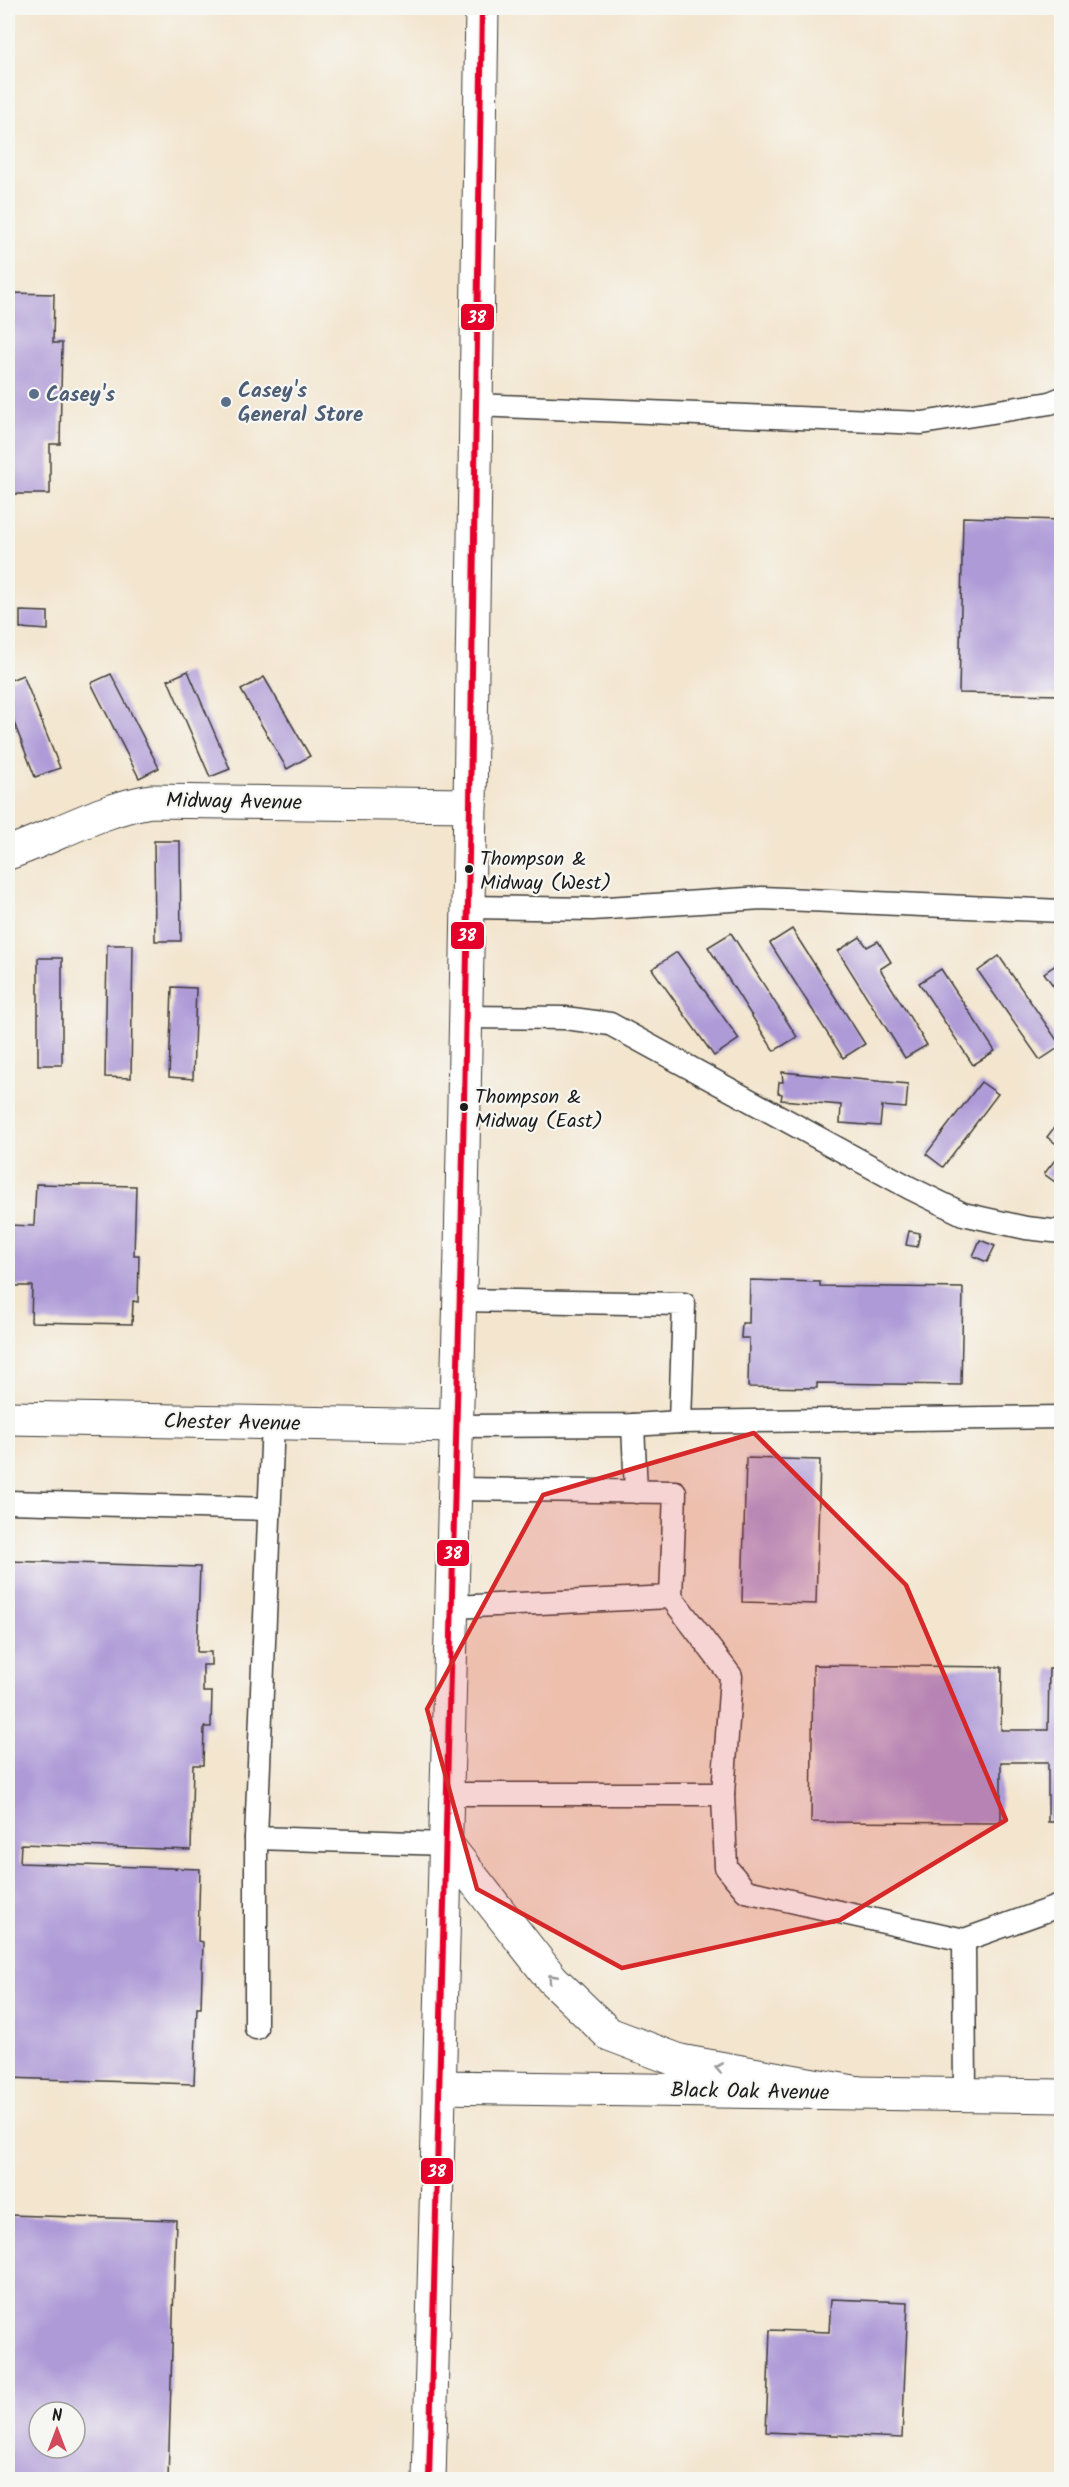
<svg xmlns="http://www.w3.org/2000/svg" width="1069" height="2487" font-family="Kalam,sans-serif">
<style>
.building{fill:#ae9ad7;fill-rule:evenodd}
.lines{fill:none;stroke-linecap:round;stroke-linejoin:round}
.service-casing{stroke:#3c3a37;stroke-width:25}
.minor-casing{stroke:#3c3a37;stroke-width:35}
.trunk-casing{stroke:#3c3a37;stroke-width:35}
.service{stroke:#fff;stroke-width:22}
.minor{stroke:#fff;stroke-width:33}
.trunk{stroke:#fff;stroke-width:33}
.bus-1-casing{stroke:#f6f6f2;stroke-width:10}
.bus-1{stroke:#e4002b;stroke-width:6}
.oneway{stroke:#999}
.marked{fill:#d62828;fill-opacity:0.2;stroke:#d62828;stroke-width:4.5;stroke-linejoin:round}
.service-dot{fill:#5c6f8a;stroke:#f6f6f2;stroke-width:2}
.bus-dot{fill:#1c1c1c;stroke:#f6f6f2;stroke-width:2}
.labels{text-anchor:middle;stroke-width:4.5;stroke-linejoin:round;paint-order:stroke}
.bus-label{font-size:20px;fill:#1c1c1c;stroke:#f6f6f2;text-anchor:start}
.service-label{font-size:21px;font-weight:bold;fill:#4e5e75;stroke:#f6f6f2;text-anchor:start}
.street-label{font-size:21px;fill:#1c1c1c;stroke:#f6f6f2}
.line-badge{stroke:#f6f6f2;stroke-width:2}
.badge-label{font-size:16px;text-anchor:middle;font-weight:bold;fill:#fff}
</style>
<rect width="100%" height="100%" fill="#f6f6f2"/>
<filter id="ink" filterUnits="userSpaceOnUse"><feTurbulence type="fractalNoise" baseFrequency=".0167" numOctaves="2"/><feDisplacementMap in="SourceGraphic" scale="12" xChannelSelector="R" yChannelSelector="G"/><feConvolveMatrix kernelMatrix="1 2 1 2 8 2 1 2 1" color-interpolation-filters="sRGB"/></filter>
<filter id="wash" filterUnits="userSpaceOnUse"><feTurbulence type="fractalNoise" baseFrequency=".008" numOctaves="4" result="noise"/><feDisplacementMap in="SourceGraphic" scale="24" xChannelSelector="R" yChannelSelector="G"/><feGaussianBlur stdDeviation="1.35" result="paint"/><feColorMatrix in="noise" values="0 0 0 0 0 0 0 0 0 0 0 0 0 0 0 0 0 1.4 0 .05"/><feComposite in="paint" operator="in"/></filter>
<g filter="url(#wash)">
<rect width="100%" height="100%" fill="#f3e5ce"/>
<g id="blocks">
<g class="building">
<polygon points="8,293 54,294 53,343 62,343 60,444 50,444 50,494 8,494"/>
<polygon points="963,517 1062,520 1062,695 959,693"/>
<polygon points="20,611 48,612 48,630 20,628"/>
<polygon points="188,671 230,769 210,777 168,680"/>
<polygon points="111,674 159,768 139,778 91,683"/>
<polygon points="23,675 60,768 35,777 8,707 8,681"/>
<polygon points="264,677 310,756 287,769 241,690"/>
<polygon points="154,841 180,841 181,941 155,941"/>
<polygon points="792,929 865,1044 843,1058 770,943"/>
<polygon points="731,933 797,1037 774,1051 708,947"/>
<polygon points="860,937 867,947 878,941 891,962 880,969 927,1045 905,1058 838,951"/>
<polygon points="107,945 133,945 131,1078 105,1077"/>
<polygon points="677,952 739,1039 714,1056 652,969"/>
<polygon points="999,956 1061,1046 1040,1060 978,971"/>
<rect x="38" y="958" width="24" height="107"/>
<polygon points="1062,961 1062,998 1044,973"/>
<polygon points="941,969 995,1051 973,1065 919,983"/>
<polygon points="172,987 196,988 193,1079 169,1077"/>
<polygon points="782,1072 908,1084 906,1108 882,1106 880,1126 840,1123 841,1105 781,1100 782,1094 778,1093 779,1082 783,1082"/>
<polygon points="981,1082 998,1094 943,1167 926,1154"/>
<polygon points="1062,1117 1062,1148 1047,1137"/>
<polygon points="1062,1151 1062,1187 1044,1174"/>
<polygon points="36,1184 136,1186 134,1255 139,1255 138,1302 133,1301 132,1324 31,1322 32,1286 8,1286 8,1225 34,1226"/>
<polygon points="909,1231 920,1233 917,1247 906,1245"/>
<polygon points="980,1240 995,1246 987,1262 973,1256"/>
<polygon points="750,1280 820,1282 820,1286 963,1288 961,1385 817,1383 817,1388 748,1387 749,1338 741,1338 742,1323 749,1323"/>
<polygon points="746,1458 820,1460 816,1604 742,1602"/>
<polygon points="8,1561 200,1567 197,1652 211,1652 211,1665 203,1665 203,1692 212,1692 211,1727 204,1727 203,1765 193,1765 191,1850 21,1844 20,1863 200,1869 198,1941 203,1942 201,2008 197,2008 194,2084 8,2078"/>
<polygon points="813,1665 1002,1667 1001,1730 1048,1730 1049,1669 1062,1669 1062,1822 1048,1822 1048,1762 1001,1762 1001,1823 811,1822"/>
<path d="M8,2215L176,2220L168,2480H8ZM39,2412H75V2448H39Z"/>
<polygon points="831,2299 908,2302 902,2438 766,2432 770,2330 829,2332"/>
</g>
</g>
</g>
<g filter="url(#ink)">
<use href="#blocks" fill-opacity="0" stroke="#3c3a37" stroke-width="1.5"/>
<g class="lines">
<g class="service-casing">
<g id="service">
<polyline points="476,405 922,423 1050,403 1062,398"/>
<polyline points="468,907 592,909 762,898 1062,911"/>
<polyline points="466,1017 565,1018 610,1024 910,1188 963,1214 1026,1228 1062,1232"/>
<polyline points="460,1300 684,1304 680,1422"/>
<polyline points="273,1422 256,1838 446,1844"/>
<polyline points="633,1425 636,1492"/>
<polyline points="457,1426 633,1425 680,1422 1062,1417"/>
<polyline points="8,1502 270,1509"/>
<polyline points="453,1607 671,1597 675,1492 455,1489"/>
<polyline points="447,1794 723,1794 731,1676 671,1597"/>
<polyline points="723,1794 726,1867 746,1891 964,1940 1062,1905"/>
<polyline points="256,1838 256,2028"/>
<polyline points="964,1940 965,2094"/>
</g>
</g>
<g class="minor-casing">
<g id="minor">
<path d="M8,853C56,836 101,809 151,801L470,805"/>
<polyline points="8,1418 457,1426"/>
<polyline points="439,2087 1062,2096"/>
</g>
</g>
<g class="trunk-casing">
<g id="trunk">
<polyline points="446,1844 552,1979 609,2034 680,2061 859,2093"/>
<polyline points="429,2480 461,1250 470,805 482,8"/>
</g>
</g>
<use href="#service" class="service"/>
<use href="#minor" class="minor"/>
<use href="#trunk" class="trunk"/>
<g class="bus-1-casing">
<polyline id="bus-1" points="429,2480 461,1250 470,805 482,8"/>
</g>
<use href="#bus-1" class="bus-1"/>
</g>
<defs><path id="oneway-chevron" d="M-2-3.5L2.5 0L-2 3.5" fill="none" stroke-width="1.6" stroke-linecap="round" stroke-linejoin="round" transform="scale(1.5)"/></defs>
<g class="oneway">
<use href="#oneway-chevron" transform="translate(552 1978) rotate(-132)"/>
<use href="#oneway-chevron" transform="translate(719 2068) rotate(-170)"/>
</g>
</g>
<path class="marked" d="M754,1433L906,1585L1006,1820L840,1920L622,1968L477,1889L427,1709L543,1495Z"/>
<g class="service-dot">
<circle cx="34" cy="394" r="6"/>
<circle cx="226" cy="402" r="6"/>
</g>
<g class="bus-dot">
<circle cx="469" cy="869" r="5"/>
<circle cx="464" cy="1107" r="5"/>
</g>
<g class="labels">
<g class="bus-label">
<text x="480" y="865">Thompson &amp;<tspan x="480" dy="24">Midway (West)</tspan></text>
<text x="475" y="1103">Thompson &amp;<tspan x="475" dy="24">Midway (East)</tspan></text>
</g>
<g class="service-label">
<text x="238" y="397">Casey's<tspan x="238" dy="24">General Store</tspan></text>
<text x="46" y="401">Casey's</text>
</g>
<g class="street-label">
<text transform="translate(234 801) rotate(1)" y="7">Midway Avenue</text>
<text transform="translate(232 1422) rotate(1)" y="7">Chester Avenue</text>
<text transform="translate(750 2091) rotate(1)" y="7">Black Oak Avenue</text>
</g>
</g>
<g class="line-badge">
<rect x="460" y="303" width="35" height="28" rx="6" fill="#e4002b"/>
<rect x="450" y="921" width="35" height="29" rx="6" fill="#e4002b"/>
<rect x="436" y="1539" width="34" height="28" rx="6" fill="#e4002b"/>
<rect x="420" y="2157" width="34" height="28" rx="6" fill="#e4002b"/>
</g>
<g class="badge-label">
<text x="477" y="323">38</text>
<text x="467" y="941">38</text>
<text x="453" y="1559">38</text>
<text x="437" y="2177">38</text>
</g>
<rect width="1069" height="2487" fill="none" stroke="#f6f6f2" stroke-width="30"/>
<g transform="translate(57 2430)"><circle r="28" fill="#f6f6f2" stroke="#9f9f9c" stroke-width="1.5"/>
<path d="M0-4.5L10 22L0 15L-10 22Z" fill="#d1495b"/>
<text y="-9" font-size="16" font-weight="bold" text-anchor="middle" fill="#1c1c1c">N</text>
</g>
</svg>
